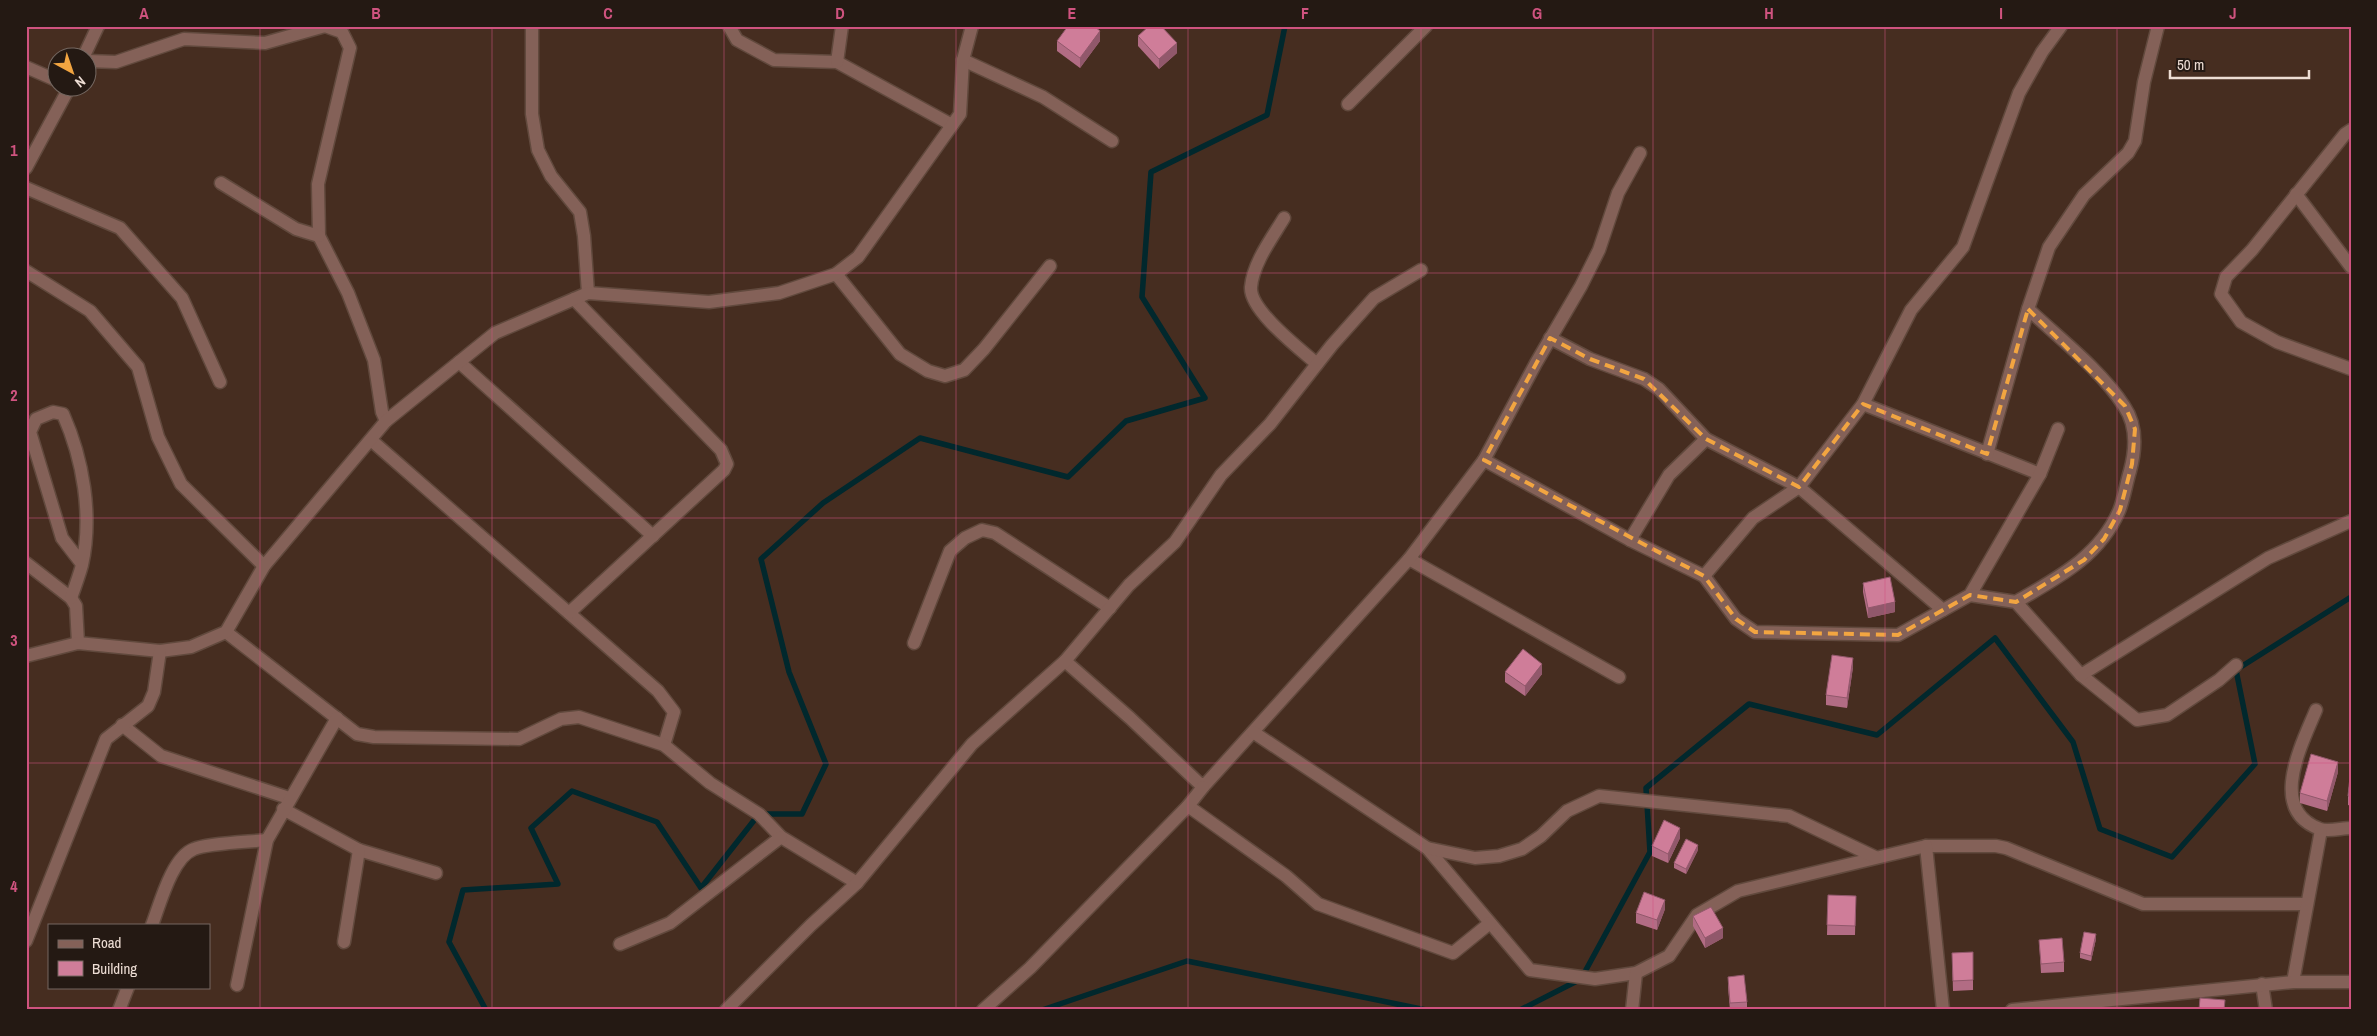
<svg xmlns="http://www.w3.org/2000/svg" width="2377" height="1036" font-family="'Archivo Narrow',sans-serif">
<style>
.lines{fill:none;stroke-linecap:round;stroke-linejoin:round}
.stream{stroke:#01282d;stroke-width:5.5}
.minor-casing{stroke:#61493d;stroke-width:15}
.minor{stroke:#846158;stroke-width:12}
.wall{fill:#b26c84}
.shaded-wall{fill:#91586b}
.building{fill:#cf7d99;stroke:#91586b}
.marked{fill:none;stroke:#f2a541;stroke-width:4;stroke-dasharray:10 6;stroke-linejoin:round}
.grid{fill:none;stroke:#cf537f;stroke-width:1;stroke-opacity:0.55}
.neatline{fill:none;stroke:#cf537f;stroke-width:2}
.grid-label{font-size:16px;text-anchor:middle;font-weight:bold;fill:#cf537f}
</style>
<rect width="100%" height="100%" fill="#462d20"/>
<g class="lines">
<g class="stream">
<polyline points="486,1010 449,942 463,890 558,884 531,828 572,791 657,822 701,888 759,814 802,814 826,764 789,672 761,559 823,503 920,438 1068,477 1126,421 1205,398 1142,297 1151,172 1267,115 1285,26"/>
<polyline points="1042,1010 1187,961 1426,1010"/>
<polyline points="1520,1010 1581,979 1650,852 1646,788 1749,704 1877,735 1995,638 2073,742 2100,829 2172,857 2255,764 2236,670 2351,597"/>
</g>
<g class="minor-casing">
<g id="minor">
<polyline points="325,26 342,32 350,48 318,184 319,236 348,293 374,360 382,412 386,421"/>
<polyline points="532,26 532,114 538,150 551,176 580,212 584,236 588,293"/>
<polyline points="729,26 737,40 774,60 837,62 952,125"/>
<polyline points="83,58 98,26"/>
<polyline points="963,60 1043,97 1112,141"/>
<polyline points="88,61 116,62 184,39 265,43 325,26"/>
<polyline points="837,62 842,26"/>
<polyline points="26,67 58,81"/>
<polyline points="1348,104 1426,26"/>
<polyline points="2351,130 2345,134 2252,250 2226,277 2221,294 2241,322 2277,342 2351,369"/>
<polyline points="26,168 69,88"/>
<polyline points="221,183 296,229 319,236"/>
<polyline points="26,188 120,228 182,298 220,382"/>
<polyline points="2296,194 2351,267"/>
<path d="M1284,218C1272,238 1253,263 1251,287C1249,310 1300,349 1317,364"/>
<polyline points="26,271 90,311 138,367 158,437 181,484 264,566"/>
<polyline points="836,274 900,354 928,371 945,376 964,370 984,349 1050,266"/>
<polyline points="1550,338 1590,359 1644,379 1659,389 1706,439 1799,487 1943,610"/>
<polyline points="459,362 653,536"/>
<polyline points="1863,404 2040,474"/>
<polyline points="371,440 658,691 674,712 664,745"/>
<polyline points="1987,454 2028,309 2049,247 2084,195 2128,153 2135,141 2144,82 2158,26"/>
<polyline points="1484,460 1536,363 1581,286 1599,250 1618,193 1640,153"/>
<polyline points="1630,540 1669,475 1706,439"/>
<polyline points="1409,559 1619,677"/>
<polyline points="26,563 71,598 76,606 78,643"/>
<polyline points="1704,576 1736,619 1755,632 1898,635 1970,595 2040,474 2058,429"/>
<polyline points="1970,595 2016,602 2081,675 2137,720 2167,715 2219,680 2236,665"/>
<path d="M71,598C75,587 79,576 82,565C93,515 83,459 63,414L53,412L36,419L30,432L62,538L82,564"/>
<path d="M2016,602C2057,578 2099,557 2119,511C2124,499 2126,484 2130,471C2136,449 2137,425 2124,406C2102,371 2058,337 2028,309"/>
<polyline points="569,613 724,470 727,464 721,450 574,299"/>
<polyline points="226,632 357,734 374,737 519,739 561,719 579,717 664,745 710,783 759,814 781,837 857,883"/>
<polyline points="914,643 950,551 965,538 982,530 995,533 1110,608"/>
<polyline points="26,656 78,643 160,651 191,647 226,632 264,566 386,421 495,333 588,293 709,302 779,293 836,274 858,257 960,114 963,60 972,26"/>
<polyline points="1065,661 1130,718 1203,787 1409,559 1484,460 1630,540 1704,576 1753,518 1799,487 1863,404 1911,310 1963,247 2019,93 2042,52 2061,26"/>
<polyline points="2081,675 2268,558 2351,521"/>
<path d="M2316,710C2302,744 2267,810 2320,829C2328,832 2342,828 2351,828"/>
<polyline points="122,725 161,756 289,798"/>
<polyline points="1253,732 1427,848 1530,970 1595,979 1636,973 1669,956 1697,915 1738,891 1926,846 1996,846 2006,848 2143,904 2307,904"/>
<polyline points="1188,806 1286,876 1318,904 1453,953 1490,923"/>
<polyline points="283,809 359,850 436,873"/>
<polyline points="1926,846 1943,1010"/>
<polyline points="1427,848 1475,858 1499,856 1522,849 1541,836 1567,811 1599,796 1789,816 1875,857"/>
<path d="M152,925C160,904 172,857 194,849C209,843 249,842 267,840"/>
<polyline points="26,941 106,739 148,706 154,692 160,651"/>
<polyline points="344,942 359,850"/>
<polyline points="620,944 670,923 781,837"/>
<polyline points="2293,982 2321,830"/>
<polyline points="2262,984 2266,1010"/>
<polyline points="237,985 267,840 337,718"/>
<polyline points="119,1010 128,987"/>
<polyline points="726,1010 811,925 857,883 972,744 1065,661 1129,585 1175,542 1221,475 1270,424 1332,345 1374,298 1421,270"/>
<polyline points="983,1010 1030,968 1188,806 1203,787"/>
<polyline points="1632,1010 1636,973"/>
<polyline points="2012,1010 2293,982 2351,982"/>
</g>
</g>
<use href="#minor" class="minor"/>
</g>
<g class="wall">
<polygon points="1138,36 1177,53 1159,69 1138,46"/>
<polygon points="1057,41 1100,41 1080,68 1057,51"/>
<polygon points="1863,583 1895,612 1868,618 1863,592"/>
<polygon points="1853,667 1847,708 1826,705 1826,695"/>
<polygon points="1505,672 1542,674 1525,696 1505,682"/>
<polygon points="2351,767 2351,806 2348,805 2348,796"/>
<polygon points="2338,772 2327,811 2300,803 2300,793"/>
<polygon points="1680,838 1668,863 1652,856 1652,846"/>
<polygon points="1698,850 1686,874 1674,868 1674,863"/>
<polygon points="1828,895 1856,896 1855,935 1827,935"/>
<polygon points="1665,909 1657,930 1636,923 1636,913"/>
<polygon points="1693,916 1723,938 1705,948 1693,926"/>
<polygon points="2096,939 2091,961 2080,958 2080,953"/>
<polygon points="2039,940 2064,962 2064,972 2041,973"/>
<polygon points="1952,953 1973,980 1973,990 1953,991"/>
<polygon points="1728,977 1747,1002 1747,1010 1730,1010 1728,987"/>
</g>
<g class="shaded-wall">
<polygon points="1100,31 1100,41 1080,68 1080,58"/>
<polygon points="1177,43 1177,53 1159,69 1159,59"/>
<polygon points="1895,602 1895,612 1868,618 1868,608"/>
<polygon points="1853,658 1853,667 1847,708 1847,698"/>
<polygon points="1542,664 1542,674 1525,696 1525,686"/>
<polygon points="2338,762 2338,772 2327,811 2327,801"/>
<polygon points="1680,828 1680,838 1668,863 1668,854"/>
<polygon points="1698,845 1698,850 1686,874 1686,869"/>
<polygon points="1665,900 1665,909 1657,930 1657,920"/>
<polygon points="1723,928 1723,938 1705,948 1705,938"/>
<polygon points="2096,934 2096,939 2091,961 2091,956"/>
</g>
<g class="building">
<polygon points="1068,26 1094,26 1100,31 1080,58 1057,41"/>
<polygon points="1149,26 1161,26 1177,43 1159,59 1138,36"/>
<polygon points="1890,577 1895,602 1868,608 1863,583"/>
<polygon points="1523,649 1542,664 1525,686 1505,672"/>
<polygon points="1832,655 1853,658 1847,698 1826,695"/>
<polygon points="2311,754 2338,762 2327,801 2300,793"/>
<polygon points="2351,767 2351,796 2348,796"/>
<polygon points="1664,820 1680,828 1668,854 1652,846"/>
<polygon points="1686,839 1698,845 1686,869 1674,863"/>
<polygon points="1644,892 1665,900 1657,920 1636,913"/>
<polygon points="1828,895 1856,896 1855,926 1827,925"/>
<polygon points="1711,907 1723,928 1705,938 1693,916"/>
<polygon points="2084,932 2096,934 2091,956 2080,953"/>
<polygon points="2062,938 2064,962 2041,964 2039,940"/>
<polygon points="1973,952 1973,980 1953,981 1952,953"/>
<polygon points="1744,975 1747,1002 1730,1003 1728,977"/>
<polygon points="2200,998 2225,1000 2224,1010 2199,1010"/>
</g>
<path class="marked" d="M2028,309L2125,406L2135,429L2132,464L2120,510L2104,539L2084,560L2016,602L1970,595L1898,635L1755,632L1736,619L1704,576L1484,460L1550,338L1590,359L1644,379L1706,439L1799,487L1863,404L1987,454Z"/>
<path class="grid" d="M260,26V1010M492,26V1010M724,26V1010M956,26V1010M1188,26V1010M1421,26V1010M1653,26V1010M1885,26V1010M2117,26V1010M26,273H2351M26,518H2351M26,763H2351"/>
<rect width="2377" height="1036" fill="none" stroke="#241913" stroke-width="55"/>
<rect x="48" y="924" width="162" height="65" fill="#241913" stroke="#746760"/>
<rect x="58" y="940" width="25" height="8" fill="#846158" stroke="#746760"/>
<text x="92" y="948" font-size="15" fill="#edddd4">Road</text>
<rect x="58" y="961" width="25" height="15" fill="#cf7d99" stroke="#746760"/>
<text x="92" y="974" font-size="15" fill="#edddd4">Building</text>
<g transform="translate(72 72) rotate(140)"><circle r="24" fill="#241913" stroke="#746760"/>
<path d="M0-4L9 19L0 12L-9 19Z" fill="#f2a541"/>
<text y="-8" font-size="14" font-weight="bold" text-anchor="middle" fill="#edddd4">N</text>
</g>
<path d="M2170 70v8h139v-8" fill="none" stroke="#edddd4" stroke-width="2.5"/>
<text x="2177" y="70" font-size="15" fill="#edddd4" stroke="#241913" stroke-width="4" paint-order="stroke">50 m</text>
<rect x="28" y="28" width="2322" height="980" class="neatline"/>
<g class="grid-label">
<text x="144" y="19">A</text>
<text x="376" y="19">B</text>
<text x="608" y="19">C</text>
<text x="840" y="19">D</text>
<text x="1072" y="19">E</text>
<text x="1305" y="19">F</text>
<text x="1537" y="19">G</text>
<text x="1769" y="19">H</text>
<text x="2001" y="19">I</text>
<text x="2233" y="19">J</text>
<text x="14" y="156">1</text>
<text x="14" y="401">2</text>
<text x="14" y="646">3</text>
<text x="14" y="892">4</text>
</g>
</svg>
